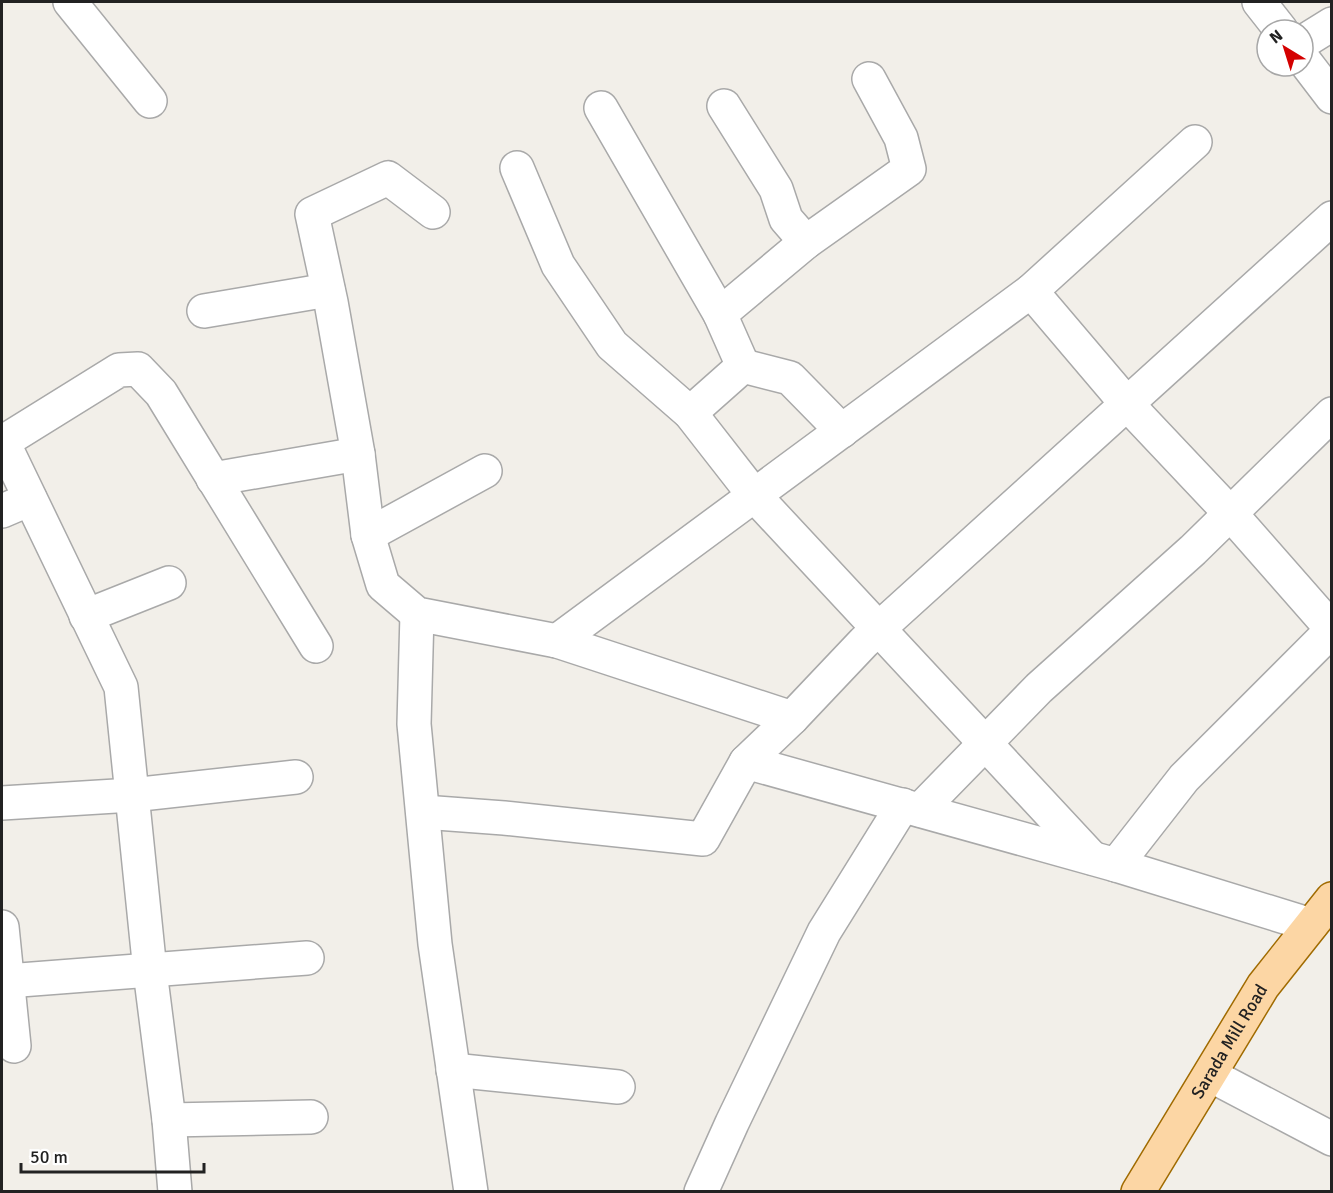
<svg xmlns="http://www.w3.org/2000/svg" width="1333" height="1193" font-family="Signika,sans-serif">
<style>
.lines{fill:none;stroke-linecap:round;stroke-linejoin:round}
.minor-casing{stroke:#a9a9a9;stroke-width:36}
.major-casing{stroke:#a06b00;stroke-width:36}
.minor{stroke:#fff;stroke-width:33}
.major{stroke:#fcd6a4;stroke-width:33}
.labels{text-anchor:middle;stroke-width:4.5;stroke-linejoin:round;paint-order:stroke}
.street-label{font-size:18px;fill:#222;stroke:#fff}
</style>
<rect width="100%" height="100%" fill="#f2efe9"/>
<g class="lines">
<g class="minor-casing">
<g id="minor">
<polyline points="70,2 150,101"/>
<polyline points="1259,2 1281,30"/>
<polyline points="1303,42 1332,24"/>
<polyline points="1303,59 1332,97"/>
<polyline points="724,106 776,189 786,219 806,242"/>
<polyline points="601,108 720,314 743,366"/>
<polyline points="517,168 558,265 612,345 690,413 754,495 1092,858"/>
<polyline points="433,212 388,178 312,214 331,302 358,454 368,535 383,585 417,614 557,641 792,718"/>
<polyline points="1031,291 1195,142"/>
<polyline points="204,311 328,290"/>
<polyline points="720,314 806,242 909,169 901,138 869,79"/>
<polyline points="743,366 790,378 842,431"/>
<polyline points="690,413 743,366"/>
<polyline points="2,440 121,687 150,971 169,1120 175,1192"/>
<polyline points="3,442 119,370 138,369 161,393 316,646"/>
<polyline points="213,479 358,454"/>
<polyline points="2,511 30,499"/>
<polyline points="368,535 485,471"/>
<polyline points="417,614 414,724 435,944 471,1192"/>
<polyline points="86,616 169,583"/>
<polyline points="557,641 1031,291 1127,404 1230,513 1332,629"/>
<polyline points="2,803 132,795 296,777"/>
<polyline points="920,810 1039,688 1193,550 1332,414"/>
<polyline points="423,812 504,818 703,839 746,762"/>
<polyline points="1116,865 1184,778 1332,630"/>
<polyline points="1311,925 1116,865 746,762 792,718 864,642 1332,218"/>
<polyline points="2,927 14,1046"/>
<polyline points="7,981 307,958"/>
<polyline points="453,1070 618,1087"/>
<polyline points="1210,1075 1332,1139"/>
<polyline points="169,1120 311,1117"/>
<polyline points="701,1192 732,1123 824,932 903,805"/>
</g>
</g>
<g class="major-casing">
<g id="major">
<path id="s1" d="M1138,1192L1263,986L1332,899"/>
</g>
</g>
<use href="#minor" class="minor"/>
<use href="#major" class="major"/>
</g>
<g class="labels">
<g class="street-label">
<text dy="6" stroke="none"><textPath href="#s1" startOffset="176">Sarada Mill Road</textPath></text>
</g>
</g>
<rect width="1333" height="1193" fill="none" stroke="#222222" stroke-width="6"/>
<g transform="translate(1285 48) rotate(322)"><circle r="28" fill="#ffffff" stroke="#a7a7a7" stroke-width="1.5"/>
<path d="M0-4.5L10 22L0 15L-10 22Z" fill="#d40000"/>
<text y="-9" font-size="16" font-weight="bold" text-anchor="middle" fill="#222222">N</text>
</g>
<path d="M21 1163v9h183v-9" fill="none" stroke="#222222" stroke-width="3"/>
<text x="30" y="1163" font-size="18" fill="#222222" stroke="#ffffff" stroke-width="4.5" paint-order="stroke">50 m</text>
</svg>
